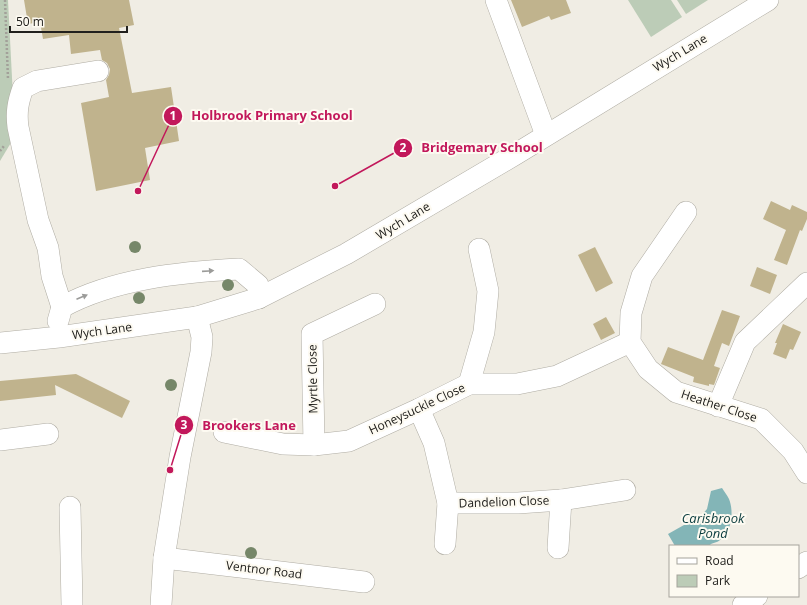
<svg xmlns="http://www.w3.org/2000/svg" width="807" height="605" font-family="'Open Sans',sans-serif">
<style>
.green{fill:#bcccb7}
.water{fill:#83b5b7}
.building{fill:#c0b38d}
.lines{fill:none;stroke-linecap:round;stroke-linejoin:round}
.minor-casing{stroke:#afaca3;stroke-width:22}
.path{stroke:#a2a099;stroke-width:2.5;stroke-dasharray:2 2;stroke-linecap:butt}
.minor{stroke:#fff;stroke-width:21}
.tree{fill:#768769}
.oneway{fill:#9b9b99}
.labels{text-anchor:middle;stroke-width:4;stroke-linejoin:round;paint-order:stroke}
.street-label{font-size:12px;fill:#21201d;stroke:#fdfaf1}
.water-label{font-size:13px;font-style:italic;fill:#0a3c3e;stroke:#fdfaf1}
.leader{fill:none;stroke:#c2185b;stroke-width:1.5}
.callout-dot{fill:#c2185b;stroke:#fdfaf1;stroke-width:1.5}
.mark-label{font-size:12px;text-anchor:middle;font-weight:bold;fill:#fff}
.callout-label{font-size:13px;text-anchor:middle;font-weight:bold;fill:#c2185b;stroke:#fdfaf1;stroke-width:4;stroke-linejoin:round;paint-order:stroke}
</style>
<rect width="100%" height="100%" fill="#f0ede4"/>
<g class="green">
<polygon points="0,0 8,0 15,136 0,161"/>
<polygon points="628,0 671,0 682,17 651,37"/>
<polygon points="677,0 708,0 686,14"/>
</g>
<path class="water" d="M722,488C724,491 727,495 729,499C734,511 732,532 720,540C717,543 712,542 709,546H675L668,534L684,525L695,523L707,509L711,491Z"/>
<g class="building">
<polygon points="24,0 129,0 134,25 119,28 132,93 171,87 179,141 145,148 150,180 96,191 81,103 109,97 106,80 109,75 110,69 107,63 102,60 100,50 71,54 69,35 43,39 40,22 28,24"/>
<polygon points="511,0 566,0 571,13 551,20 549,16 522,27"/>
<polygon points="771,201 790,210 792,205 807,212 807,219 802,231 800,230 787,265 774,260 786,230 763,219"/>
<polygon points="595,247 613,283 596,292 578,255"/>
<polygon points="757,267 777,275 770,294 750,286"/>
<polygon points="722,310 740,316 729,346 722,343 714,366 720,368 714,385 709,384 709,386 693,382 694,377 661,364 668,347 703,360"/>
<polygon points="606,317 615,333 601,340 593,324"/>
<polygon points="783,324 801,332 793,350 790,349 786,359 773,354 777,343 775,343"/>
<polygon points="76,374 130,401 122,418 55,385 56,395 0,401 0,381"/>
</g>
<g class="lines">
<g class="minor-casing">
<g id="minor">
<polyline points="496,0 546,135"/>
<polyline points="686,212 642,276 631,313 630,342 648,369 676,392 761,419 793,451 807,473"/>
<path d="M62,307L52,276L48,248L38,220L18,127C16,112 18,102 23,88L37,81L98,71"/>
<path d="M58,321L62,307C113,279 180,272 239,269L258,285L259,298"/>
<polyline points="0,343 59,337 197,317 259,298 346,254 516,154 768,0"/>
<polyline points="469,384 484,332 488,291 479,249"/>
<polyline points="718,406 745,342 807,283"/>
<polyline points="419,409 434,443 448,503 518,503 561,500 625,490"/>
<polyline points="224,432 283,444 314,445 349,441 419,409 469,384 517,384 557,376 630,342"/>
<polyline points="0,440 48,434"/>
<polyline points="314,445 312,334 375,304"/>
<polyline points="70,507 72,605"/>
<polyline points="445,544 448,503"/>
<polyline points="558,548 561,500"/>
<polyline points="164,558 364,582"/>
<polyline points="798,568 807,562"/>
<polyline points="161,605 164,558 180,457 201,352 202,337 197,317"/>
<polyline points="743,605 757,596"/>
</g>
</g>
<g class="path">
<polyline points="5,0 8,79"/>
<polyline points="0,151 4,146"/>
</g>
<use href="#minor" class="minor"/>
</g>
<g class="tree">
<circle cx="135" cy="247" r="6"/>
<circle cx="228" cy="285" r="6"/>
<circle cx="139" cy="298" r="6"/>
<circle cx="171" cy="385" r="6"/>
<circle cx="251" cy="553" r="6"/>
</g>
<defs><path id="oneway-solid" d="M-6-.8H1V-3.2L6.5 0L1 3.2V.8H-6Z"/></defs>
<g class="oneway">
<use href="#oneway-solid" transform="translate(208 271) rotate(-4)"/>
<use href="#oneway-solid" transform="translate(82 297) rotate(-23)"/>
</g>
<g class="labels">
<g class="street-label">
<text transform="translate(680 53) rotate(-31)" y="4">Wych Lane</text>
<text transform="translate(403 221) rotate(-31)" y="4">Wych Lane</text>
<text transform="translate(102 331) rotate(-8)" y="4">Wych Lane</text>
<text transform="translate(313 379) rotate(-91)" y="4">Myrtle Close</text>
<text transform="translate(719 406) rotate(18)" y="4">Heather Close</text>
<text transform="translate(417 409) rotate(-25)" y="4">Honeysuckle Close</text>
<text transform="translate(504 502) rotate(-2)" y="4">Dandelion Close</text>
<text transform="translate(264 570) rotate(7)" y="4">Ventnor Road</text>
</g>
<g class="water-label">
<text x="713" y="523">Carisbrook<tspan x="713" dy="15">Pond</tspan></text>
</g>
</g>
<path class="leader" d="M138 191L173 116M335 186L403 148M170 470L184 425"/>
<g class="callout-dot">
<circle cx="138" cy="191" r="4"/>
<circle cx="335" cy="186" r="4"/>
<circle cx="170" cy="470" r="4"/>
<circle cx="173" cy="116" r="10"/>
<circle cx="403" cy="148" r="10"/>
<circle cx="184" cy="425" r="10"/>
</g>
<g class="mark-label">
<text x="173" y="120">1</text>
<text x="403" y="152">2</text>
<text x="184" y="429">3</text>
</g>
<g class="callout-label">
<text x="272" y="120">Holbrook Primary School</text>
<text x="482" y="152">Bridgemary School</text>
<text x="249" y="430">Brookers Lane</text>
</g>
<rect x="669" y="545" width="130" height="52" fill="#fdfaf1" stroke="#a5a39c"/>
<rect x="677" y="558" width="20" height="6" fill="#ffffff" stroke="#a5a39c"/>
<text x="705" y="565" font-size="12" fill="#21201d">Road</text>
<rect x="677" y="575" width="20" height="12" fill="#bcccb7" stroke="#a5a39c"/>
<text x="705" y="585" font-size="12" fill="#21201d">Park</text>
<path d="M10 26v6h117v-6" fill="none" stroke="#21201d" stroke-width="2"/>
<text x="16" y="26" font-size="12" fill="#21201d" stroke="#fdfaf1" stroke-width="3" paint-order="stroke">50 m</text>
</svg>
